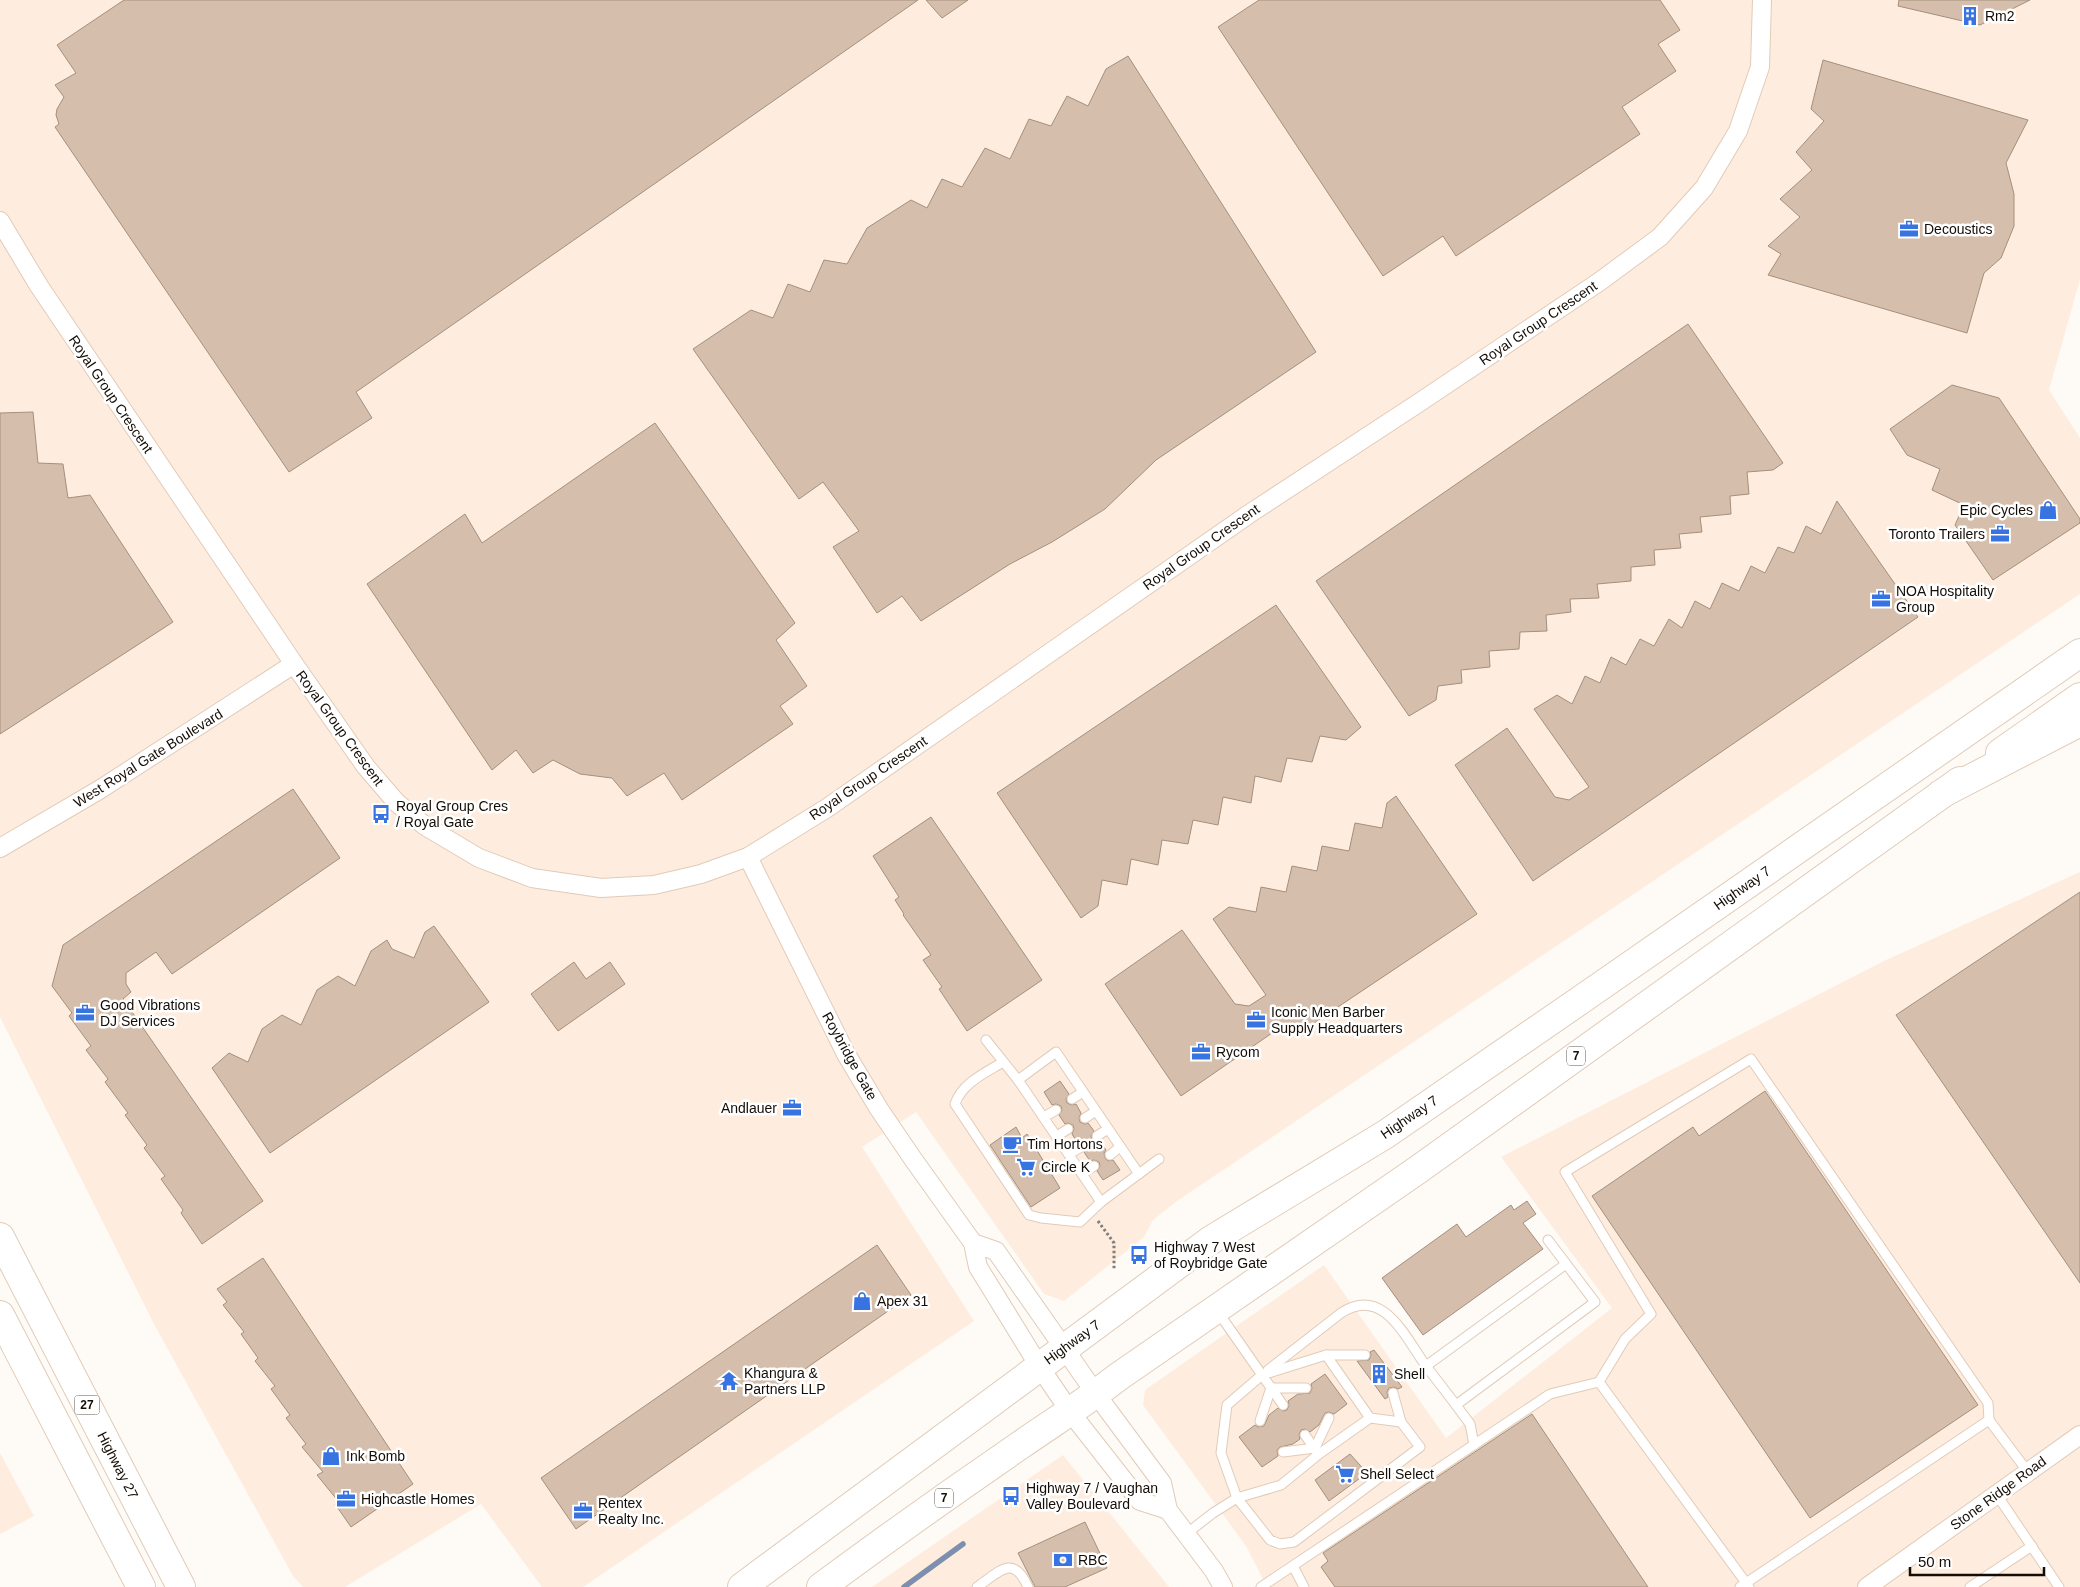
<svg xmlns="http://www.w3.org/2000/svg" width="2080" height="1587" font-family="Helvetica,sans-serif">
<style>
.built{fill:#feedde}
.lines{fill:none;stroke-linecap:round;stroke-linejoin:round}
.stream{stroke:#7d8eaf;stroke-width:5.5}
.building{fill:#d5bfac;stroke:#a48f7d}
.service-casing{stroke:#e1cbb8;stroke-width:11}
.minor-casing{stroke:#e1cbb8;stroke-width:20}
.primary-casing{stroke:#e1cbb8;stroke-width:30}
.motorway-casing{stroke:#e1cbb8;stroke-width:30}
.path{stroke:#837d78;stroke-width:3;stroke-dasharray:2.5 2.5;stroke-linecap:butt}
.service{stroke:#fff;stroke-width:9}
.minor{stroke:#fff;stroke-width:18}
.primary{stroke:#fff;stroke-width:28}
.motorway{stroke:#fff;stroke-width:28}
.labels{text-anchor:middle;stroke-width:5;stroke-linejoin:round;paint-order:stroke}
.shield{fill:#fff;stroke:#5a5651;stroke-width:1}
.shield-label{font-size:12px;font-weight:bold;fill:#140d06}
.poi-label{font-size:14px;fill:#140d06;stroke:#fff;text-anchor:start}
.street-label{font-size:14px;fill:#140d06;stroke:#fff}
</style>
<rect width="100%" height="100%" fill="#fefaf6"/>
<g class="built">
<polygon points="0,0 2080,0 2080,279 2049,390 2080,438 2080,594 1177,1201 1153,1220 1144,1237 1064,1301 1044,1294 916,1112 862,1147 974,1321 583,1587 542,1587 481,1504 345,1587 303,1587 293,1576 154,1324 0,1017"/>
<polygon points="2080,872 2080,1587 1267,1587 1246,1546 1143,1405 1145,1390 1324,1265 1446,1438 1612,1308 1501,1157 1884,961"/>
<polygon points="0,1453 34,1516 0,1534"/>
<polygon points="1063,1455 1169,1587 872,1587"/>
</g>
<g class="lines">
<polyline class="stream" points="904,1587 963,1544"/>
</g>
<g class="building">
<polygon points="124,0 918,0 356,392 372,418 289,472 55,127 59,124 56,115 57,109 64,97 55,85 76,73 57,45"/>
<polygon points="926,0 968,0 942,18"/>
<polygon points="1259,0 1660,0 1680,30 1658,44 1676,71 1622,107 1640,134 1456,256 1443,236 1383,276 1218,27"/>
<polygon points="1899,0 2030,0 1980,25 1898,6"/>
<polygon points="1128,56 1316,352 1156,460 1105,509 1052,542 1010,564 921,621 902,596 877,613 833,547 859,531 823,482 799,499 693,349 751,310 773,318 788,284 810,292 824,260 847,264 867,228 911,200 927,208 942,179 962,187 985,148 1010,159 1029,119 1051,126 1067,96 1088,106 1106,69"/>
<polygon points="1823,60 2028,120 2006,163 2014,194 2014,226 2001,258 1984,273 1967,333 1768,275 1781,254 1768,246 1800,217 1780,199 1812,170 1796,152 1824,121 1811,109"/>
<polygon points="1688,324 1783,463 1773,470 1747,472 1749,494 1730,496 1731,514 1700,517 1702,532 1679,534 1681,548 1654,550 1655,565 1631,567 1631,581 1597,584 1599,598 1570,599 1571,612 1546,615 1547,631 1520,632 1519,649 1489,651 1490,667 1461,670 1462,683 1438,686 1436,700 1409,716 1316,581"/>
<polygon points="1952,385 1999,398 2080,519 2080,523 1993,580 1955,525 1964,505 1932,490 1940,469 1907,455 1890,429"/>
<polygon points="33,412 38,463 63,464 68,498 90,495 173,622 0,734 0,413"/>
<polygon points="655,423 795,623 776,640 807,686 780,706 793,724 682,800 664,773 627,796 612,778 580,774 553,760 533,773 516,750 492,770 367,584 465,514 482,543"/>
<polygon points="1837,501 1918,617 1533,881 1455,765 1507,728 1555,797 1569,800 1589,787 1534,709 1557,695 1572,704 1585,676 1600,683 1611,657 1626,665 1640,639 1654,646 1669,619 1682,628 1695,601 1710,609 1722,583 1739,591 1751,566 1765,573 1778,547 1794,553 1806,526 1821,534"/>
<polygon points="1276,605 1361,727 1346,740 1320,736 1312,762 1287,758 1281,782 1255,776 1251,803 1223,797 1218,825 1193,820 1188,844 1162,840 1158,865 1131,859 1127,885 1102,880 1098,906 1081,918 997,793"/>
<polygon points="293,789 340,858 172,974 156,952 126,973 126,984 131,992 123,999 263,1201 202,1244 181,1213 183,1210 161,1179 165,1176 144,1148 147,1145 125,1115 128,1113 105,1082 108,1079 86,1050 91,1046 69,1016 72,1013 52,986 63,945"/>
<polygon points="1396,796 1477,914 1296,1035 1288,1022 1181,1096 1105,984 1182,930 1235,1004 1249,1006 1266,995 1213,919 1229,907 1256,912 1261,887 1286,892 1292,866 1317,871 1322,846 1349,851 1355,823 1382,828 1387,803"/>
<polygon points="931,817 1042,980 967,1031 939,989 942,987 923,960 931,955 903,915 904,914 895,900 899,897 873,856"/>
<polygon points="2080,892 2080,1283 1896,1015"/>
<polygon points="434,926 489,1002 270,1153 212,1068 229,1053 248,1062 262,1029 282,1015 301,1025 317,990 338,976 355,986 371,951 387,940 392,949 414,958 425,932"/>
<polygon points="574,962 586,979 610,962 625,984 558,1031 531,994"/>
<polygon points="1060,1081 1069,1094 1066,1099 1067,1103 1072,1105 1076,1104 1081,1113 1079,1118 1080,1122 1085,1124 1088,1123 1094,1131 1091,1136 1092,1140 1097,1142 1100,1141 1106,1150 1104,1153 1105,1158 1108,1161 1113,1160 1120,1170 1103,1180 1097,1171 1100,1166 1099,1162 1094,1160 1090,1161 1084,1152 1087,1147 1086,1143 1081,1141 1077,1142 1072,1134 1074,1129 1073,1125 1068,1123 1065,1124 1059,1115 1062,1110 1061,1106 1056,1104 1052,1105 1044,1092"/>
<polygon points="1765,1091 1978,1405 1810,1518 1592,1196 1693,1127 1699,1136"/>
<polygon points="1016,1127 1022,1138 1027,1134 1060,1188 1031,1207 990,1145"/>
<polygon points="1527,1201 1536,1214 1523,1223 1543,1249 1423,1335 1382,1278 1457,1224 1466,1237 1511,1205 1514,1210"/>
<polygon points="877,1245 911,1295 576,1529 541,1478"/>
<polygon points="263,1258 413,1484 351,1527 335,1504 338,1501 317,1475 323,1472 302,1447 306,1444 286,1418 290,1415 271,1389 275,1386 255,1361 258,1358 241,1334 244,1332 223,1305 227,1302 217,1289"/>
<polygon points="1374,1350 1402,1387 1398,1389 1394,1387 1389,1388 1387,1392 1388,1397 1385,1399 1357,1361 1369,1360 1371,1355 1370,1352"/>
<polygon points="1325,1374 1347,1404 1334,1414 1329,1412 1325,1413 1319,1425 1310,1432 1305,1429 1301,1430 1299,1435 1300,1439 1293,1444 1280,1447 1277,1450 1278,1456 1262,1467 1239,1437 1255,1425 1258,1427 1264,1426 1269,1415 1278,1408 1283,1411 1287,1410 1289,1405 1288,1401 1298,1394 1310,1393 1312,1388 1311,1384"/>
<polygon points="1532,1414 1648,1587 1335,1587 1321,1567 1328,1561 1323,1553"/>
<polygon points="1350,1454 1367,1473 1329,1501 1315,1480"/>
<polygon points="1085,1522 1107,1568 1065,1587 1035,1587 1018,1553"/>
</g>
<g class="lines">
<g class="service-casing">
<g id="service">
<polyline points="986,1040 1018,1080 1101,1202 1159,1159"/>
<path d="M1003,1062C985,1073 962,1083 955,1104L1029,1215L1041,1218L1080,1222L1101,1202"/>
<polyline points="1018,1080 1056,1052 1139,1174"/>
<polyline points="1072,1099 1083,1092"/>
<polyline points="1044,1117 1056,1110"/>
<polyline points="1085,1118 1096,1111"/>
<polyline points="1057,1136 1068,1129"/>
<polyline points="1097,1136 1108,1129"/>
<polyline points="1069,1154 1081,1147"/>
<polyline points="1110,1155 1120,1147"/>
<polyline points="1082,1174 1094,1166"/>
<polyline points="1326,1355 1365,1355"/>
<polyline points="1426,1366 1456,1405 1595,1302 1548,1240"/>
<path d="M1268,1370L1341,1313C1383,1285 1405,1337 1426,1366L1566,1264"/>
<polyline points="1262,1375 1326,1355 1370,1418 1319,1454 1281,1485 1237,1498 1270,1540 1280,1544 1294,1542 1420,1447 1401,1422 1370,1418"/>
<polyline points="1262,1375 1283,1405"/>
<polyline points="1599,1382 1749,1587"/>
<polyline points="1393,1393 1401,1422"/>
<polyline points="1456,1405 1470,1424 1474,1445"/>
<polyline points="1260,1421 1271,1388 1306,1388"/>
<polyline points="1305,1435 1317,1452"/>
<polyline points="1283,1452 1315,1448 1329,1418"/>
<polyline points="1997,1495 2059,1587"/>
<polyline points="1186,1534 1213,1513 1237,1498 1221,1453 1227,1405 1262,1375 1218,1312"/>
<polyline points="1293,1566 1304,1587"/>
<path d="M977,1587C999,1572 1013,1553 1028,1587"/>
<polyline points="1261,1587 1550,1394 1599,1382 1625,1339 1651,1314 1565,1172 1751,1059 1988,1403 1989,1420"/>
<polyline points="1740,1587 1989,1420 2028,1472"/>
<polyline points="1970,1587 2032,1546"/>
</g>
</g>
<g class="minor-casing">
<g id="minor">
<polyline points="0,221 39,286 294,664 366,767 397,803 425,826 479,858 532,878 601,888 654,885 701,874 748,857 827,808 1249,514 1420,402 1599,282 1660,237 1704,188 1738,131 1760,67 1762,0"/>
<polyline points="0,848 99,790 294,664"/>
<polyline points="748,857 846,1054 879,1109 913,1159 973,1243 978,1267 1039,1366 1071,1413 1140,1501 1168,1510"/>
<polyline points="973,1243 996,1251 1096,1394 1162,1483 1168,1510 1214,1571 1223,1587"/>
<polyline points="1867,1587 2080,1435"/>
</g>
</g>
<g class="primary-casing">
<g id="primary">
<polyline points="2000,753 2080,697"/>
<polyline points="0,1237 181,1587"/>
<polyline points="0,1315 141,1587"/>
<polyline points="742,1587 1211,1240 1386,1134 1582,999 2080,653"/>
<path d="M821,1587C886,1539 952,1492 1019,1446C1052,1423 1086,1402 1118,1377L1419,1169L1960,781"/>
</g>
</g>
<g class="motorway-casing">
<polyline id="motorway" points="1941,794 2080,722"/>
</g>
<polyline class="path" points="1098,1221 1114,1243 1114,1270"/>
<use href="#service" class="service"/>
<use href="#minor" class="minor"/>
<use href="#primary" class="primary"/>
<use href="#motorway" class="motorway"/>
</g>
<defs>
<g id="building-bare" transform="scale(1.5)"><path d="M-4-6H4V6H1V3H-1V6H-4ZM-2.5-4.3h1.7v1.8h-1.7ZM.8-4.3h1.7v1.8H.8ZM-2.5-1h1.7V.8h-1.7ZM.8-1h1.7V.8H.8Z" fill="#3873e2" stroke="#fff" stroke-width="2.5" paint-order="stroke"/></g>
<g id="office-bare" transform="scale(1.5)"><path d="M-6-3h4V-5.5h4V-3h4V5H-6ZM-1-4.5V-3h2v-1.5ZM-6 0V1H6V0Z" fill="#3873e2" stroke="#fff" stroke-width="2.5" paint-order="stroke"/></g>
<g id="shop-bare" transform="scale(1.5)"><path d="M-5-2.5h2.3a2.7 3.5 0 0 1 5.4 0H5L5.5 6h-11ZM-1.5-2.5h3a1.5 2.3 0 0 0-3 0Z" fill="#3873e2" stroke="#fff" stroke-width="2.5" paint-order="stroke"/></g>
<g id="bus-bare" transform="scale(1.5)"><path d="M-5-6H5V4H4V6H2V4H-2V6H-4V4H-5ZM-3.5-4V0h7V-4ZM-3.5 1.2v1.5H-2V1.2ZM2 1.2v1.5H3.5V1.2Z" fill="#3873e2" stroke="#fff" stroke-width="2.5" paint-order="stroke"/></g>
<g id="cafe-bare" transform="scale(1.5)"><path d="M-5.5-4.5H6V0H3Q3 3.5 0 3.5H-2.5Q-5.5 3.5-5.5 0ZM3-3.2v2h1.7v-2ZM-6 4.5H4V6H-6Z" fill="#3873e2" stroke="#fff" stroke-width="2.5" paint-order="stroke"/></g>
<g id="supermarket-bare" transform="scale(1.5)"><path d="M-6-5.5h2.5l.6 2H6L4.5 2H-2.5L-4.4-4H-6ZM-1.5 3.2a1.3 1.3 0 1 0 .1 0ZM3 3.2a1.3 1.3 0 1 0 .1 0Z" fill="#3873e2" stroke="#fff" stroke-width="2.5" paint-order="stroke"/></g>
<g id="temple-bare" transform="scale(1.5)"><path d="M0-6L5-2H3V0L6.5 2.5H4V6H1.5V3h-3V6H-4V2.5H-6.5L-3 0V-2H-5Z" fill="#3873e2" stroke="#fff" stroke-width="2.5" paint-order="stroke"/></g>
<g id="bank-bare" transform="scale(1.5)"><path d="M-6-4H6V4H-6ZM0-2.3a2.3 2.3 0 1 0 0 4.6a2.3 2.3 0 1 0 0-4.6Z" fill="#3873e2" stroke="#fff" stroke-width="2.5" paint-order="stroke"/></g>
</defs>
<g fill-rule="evenodd">
<use href="#building-bare" x="1970" y="16"/>
<use href="#office-bare" x="1909" y="229"/>
<use href="#shop-bare" x="2048" y="510"/>
<use href="#office-bare" x="2000" y="534"/>
<use href="#office-bare" x="1881" y="599"/>
<use href="#bus-bare" x="381" y="814"/>
<use href="#office-bare" x="85" y="1013"/>
<use href="#office-bare" x="1256" y="1020"/>
<use href="#office-bare" x="1201" y="1052"/>
<use href="#office-bare" x="792" y="1108"/>
<use href="#cafe-bare" x="1012" y="1144"/>
<use href="#supermarket-bare" x="1026" y="1167"/>
<use href="#bus-bare" x="1139" y="1255"/>
<use href="#shop-bare" x="862" y="1301"/>
<use href="#building-bare" x="1379" y="1374"/>
<use href="#temple-bare" x="729" y="1381"/>
<use href="#shop-bare" x="331" y="1456"/>
<use href="#supermarket-bare" x="1345" y="1474"/>
<use href="#bus-bare" x="1011" y="1496"/>
<use href="#office-bare" x="346" y="1499"/>
<use href="#office-bare" x="583" y="1511"/>
<use href="#bank-bare" x="1063" y="1560"/>
</g>
<g class="labels">
<g class="shield">
<rect x="1567" y="1046.5" width="18" height="19" rx="4"/>
<rect x="74.5" y="1395.5" width="25" height="19" rx="4"/>
<rect x="935" y="1488.5" width="18" height="19" rx="4"/>
</g>
<g class="shield-label">
<text x="1576" y="1060">7</text>
<text x="87" y="1409">27</text>
<text x="944" y="1502">7</text>
</g>
<g class="poi-label">
<text x="1985" y="21">Rm2</text>
<text x="1924" y="234">Decoustics</text>
<text x="2033" y="515" text-anchor="end">Epic Cycles</text>
<text x="1985" y="539" text-anchor="end">Toronto Trailers</text>
<text x="1896" y="596">NOA Hospitality<tspan x="1896" dy="16">Group</tspan></text>
<text x="396" y="811">Royal Group Cres<tspan x="396" dy="16">/ Royal Gate</tspan></text>
<text x="100" y="1010">Good Vibrations<tspan x="100" dy="16">DJ Services</tspan></text>
<text x="1271" y="1017">Iconic Men Barber<tspan x="1271" dy="16">Supply Headquarters</tspan></text>
<text x="1216" y="1057">Rycom</text>
<text x="777" y="1113" text-anchor="end">Andlauer</text>
<text x="1027" y="1149">Tim Hortons</text>
<text x="1041" y="1172">Circle K</text>
<text x="1154" y="1252">Highway 7 West<tspan x="1154" dy="16">of Roybridge Gate</tspan></text>
<text x="877" y="1306">Apex 31</text>
<text x="744" y="1378">Khangura &amp;<tspan x="744" dy="16">Partners LLP</tspan></text>
<text x="1394" y="1379">Shell</text>
<text x="346" y="1461">Ink Bomb</text>
<text x="1360" y="1479">Shell Select</text>
<text x="1026" y="1493">Highway 7 / Vaughan<tspan x="1026" dy="16">Valley Boulevard</tspan></text>
<text x="361" y="1504">Highcastle Homes</text>
<text x="598" y="1508">Rentex<tspan x="598" dy="16">Realty Inc.</tspan></text>
<text x="1078" y="1565">RBC</text>
</g>
<g class="street-label">
<text transform="translate(1538 323) rotate(-34)" y="5">Royal Group Crescent</text>
<text transform="translate(111 394) rotate(56)" y="5">Royal Group Crescent</text>
<text transform="translate(1201 547) rotate(-35)" y="5">Royal Group Crescent</text>
<text transform="translate(340 728) rotate(54)" y="5">Royal Group Crescent</text>
<text transform="translate(148 758) rotate(-32)" y="5">West Royal Gate Boulevard</text>
<text transform="translate(868 778) rotate(-34)" y="5">Royal Group Crescent</text>
<text transform="translate(1742 888) rotate(-35)" y="5">Highway 7</text>
<text transform="translate(850 1056) rotate(61)" y="5">Roybridge Gate</text>
<text transform="translate(1409 1117) rotate(-34)" y="5">Highway 7</text>
<text transform="translate(1072 1342) rotate(-36)" y="5">Highway 7</text>
<text transform="translate(118 1465) rotate(63)" y="5">Highway 27</text>
<text transform="translate(1998 1493) rotate(-36)" y="5">Stone Ridge Road</text>
</g>
</g>
<path d="M1910 1567v8h134v-8" fill="none" stroke="#140d06" stroke-width="2.5"/>
<text x="1918" y="1567" font-size="15" fill="#140d06" stroke="#ffffff" stroke-width="4" paint-order="stroke">50 m</text>
</svg>
